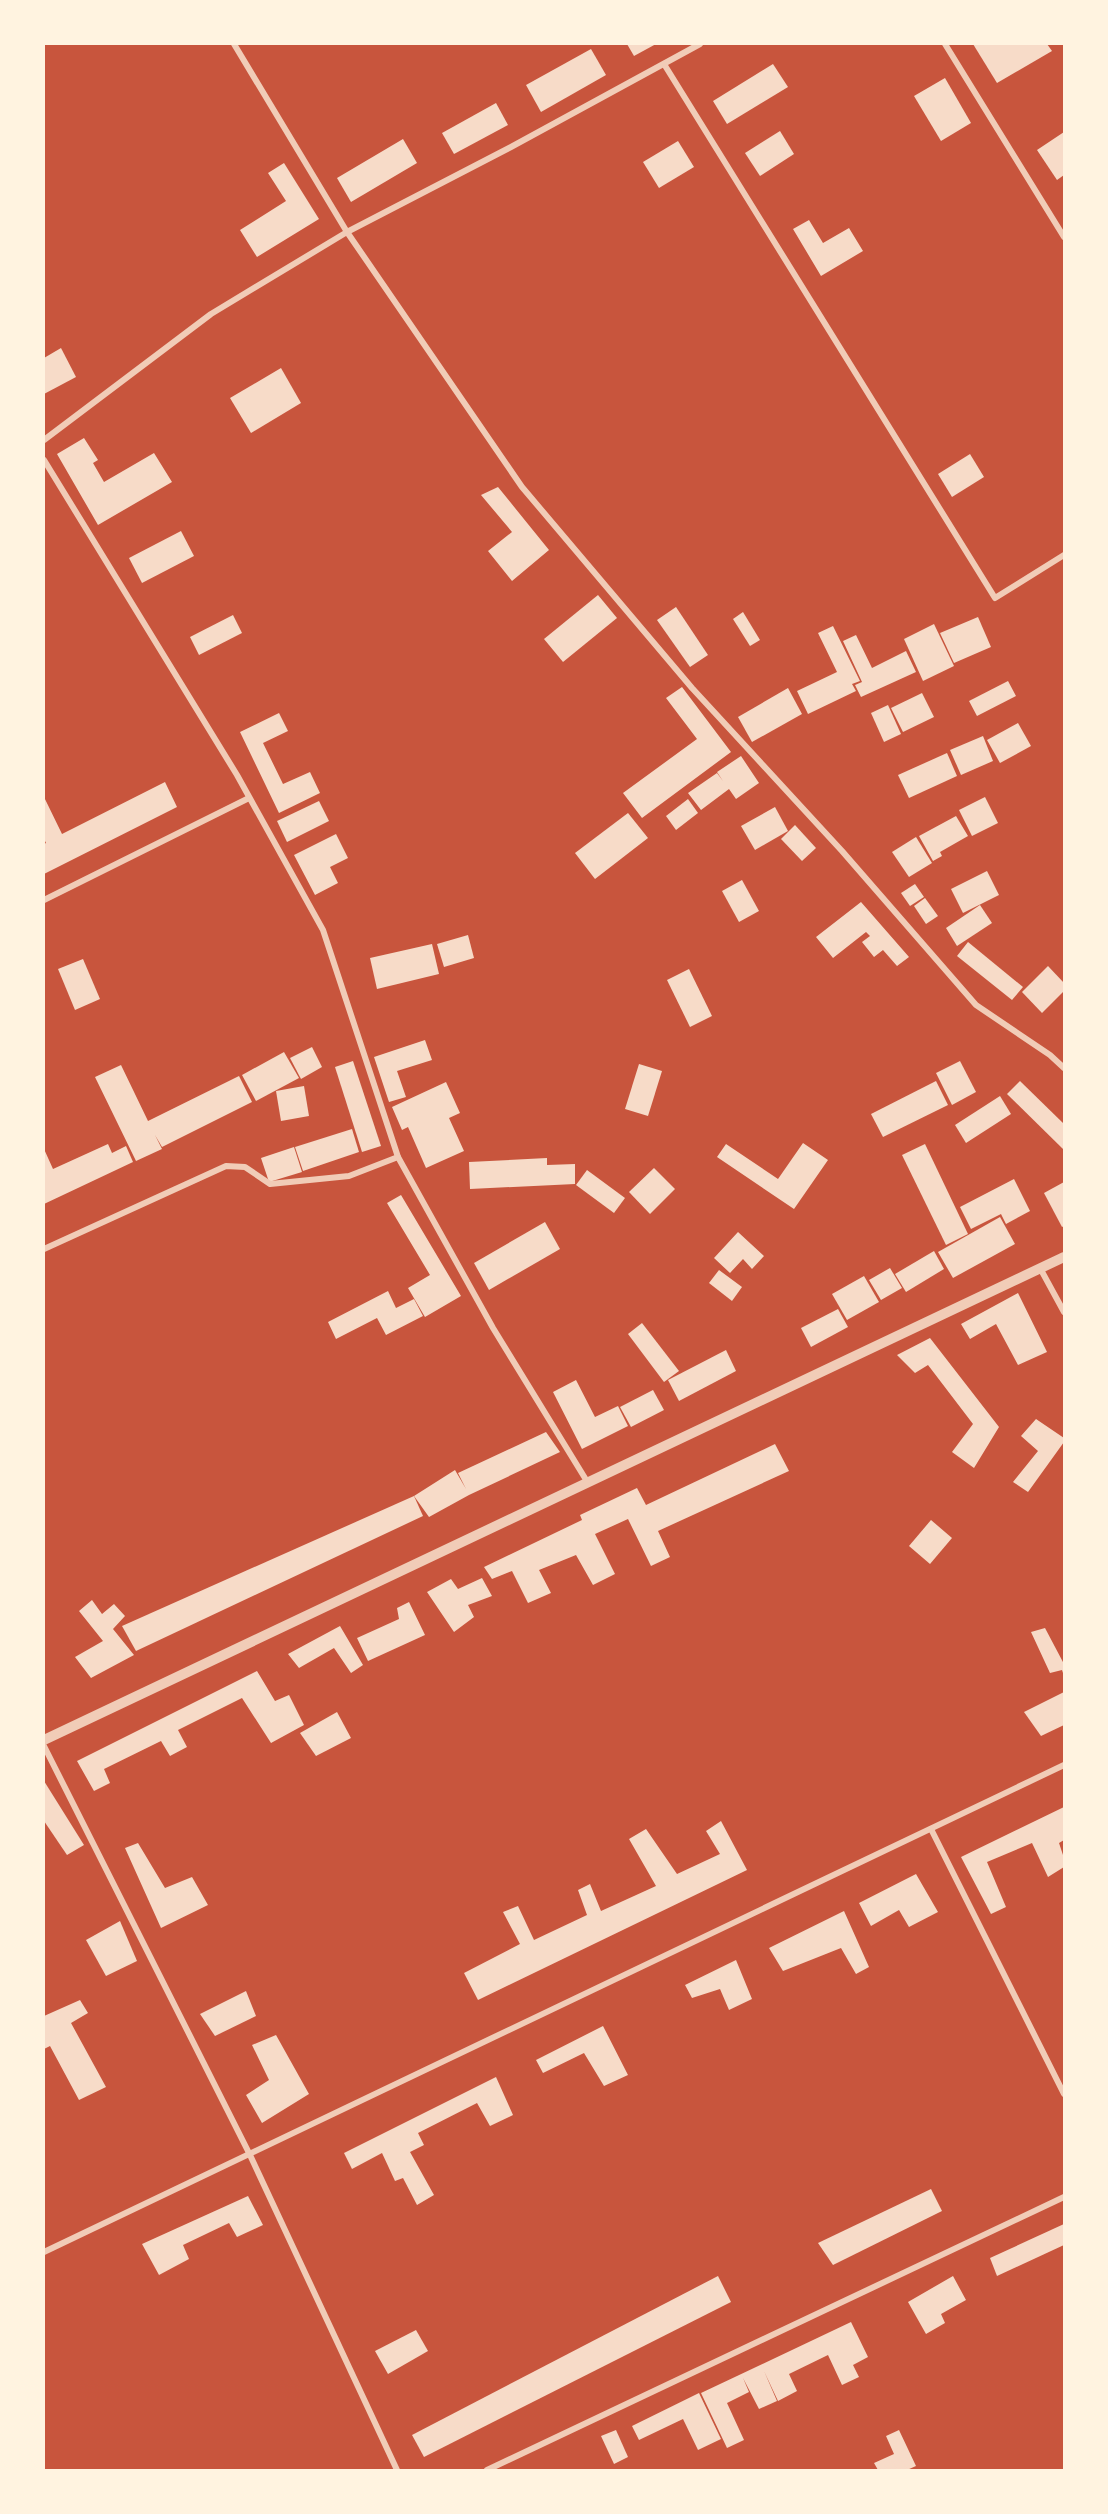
<svg xmlns="http://www.w3.org/2000/svg" width="1108" height="2514" font-family="'Source Serif 4',serif">
<style>
.building{fill:#f7dbc8}
.lines{fill:none;stroke-linecap:round;stroke-linejoin:round}
.minor{stroke:#f1ccb7;stroke-width:6}
.tertiary{stroke:#f1ccb7;stroke-width:10}
</style>
<rect width="100%" height="100%" fill="#c8553d"/>
<g class="building">
<polygon points="627,44 656,44 634,56"/>
<polygon points="973,44 1047,44 1052,51 997,83"/>
<polygon points="591,49 606,75 541,112 526,85"/>
<polygon points="773,64 788,87 727,124 713,101"/>
<polygon points="945,78 971,123 941,141 914,96"/>
<polygon points="496,103 508,125 454,154 442,133"/>
<polygon points="780,131 794,154 760,176 745,153"/>
<polygon points="1064,132 1064,175 1057,180 1037,150"/>
<polygon points="403,139 417,163 351,202 337,178"/>
<polygon points="678,141 694,167 659,188 643,162"/>
<polygon points="284,163 319,219 257,257 240,230 286,201 268,173"/>
<polygon points="809,220 823,243 849,228 863,251 821,276 793,229"/>
<polygon points="61,348 76,377 44,394 44,358"/>
<polygon points="281,368 301,403 251,433 230,398"/>
<polygon points="84,438 98,460 93,463 104,482 154,453 172,482 98,525 57,454"/>
<polygon points="970,454 984,477 952,497 938,474"/>
<polygon points="498,487 549,550 512,581 488,551 512,532 481,495"/>
<polygon points="181,531 194,556 142,583 129,558"/>
<polygon points="598,595 617,618 563,662 544,639"/>
<polygon points="676,607 708,655 690,667 657,620"/>
<polygon points="743,612 760,640 750,646 733,619"/>
<polygon points="233,615 242,633 199,655 190,637"/>
<polygon points="978,617 991,647 954,663 940,633"/>
<polygon points="934,624 954,666 923,681 904,639"/>
<polygon points="833,626 860,681 852,684 856,691 808,714 797,691 837,672 818,633"/>
<polygon points="856,635 872,668 906,651 916,672 861,697 855,685 862,682 843,641"/>
<polygon points="1008,681 1016,696 977,716 969,701"/>
<polygon points="682,687 731,752 642,818 623,793 697,739 666,698"/>
<polygon points="788,688 802,714 752,742 738,717"/>
<polygon points="922,693 934,717 903,732 891,708"/>
<polygon points="888,705 901,734 884,742 871,713"/>
<polygon points="279,713 288,731 263,743 283,784 310,772 320,793 279,813 240,732"/>
<polygon points="1018,723 1031,746 1000,763 987,740"/>
<polygon points="983,736 993,761 961,775 950,750"/>
<polygon points="947,753 957,776 909,798 898,775"/>
<polygon points="741,756 759,783 736,799 729,789 701,810 688,793 717,773 723,781 717,772"/>
<polygon points="165,782 177,807 44,874 44,844 46,843 44,839 44,797 62,834"/>
<polygon points="985,797 998,823 972,836 959,810"/>
<polygon points="688,799 698,813 676,830 666,816"/>
<polygon points="319,801 329,821 287,842 277,821"/>
<polygon points="775,807 788,831 755,850 741,826"/>
<polygon points="628,813 648,838 595,879 575,853"/>
<polygon points="956,816 968,836 940,852 942,856 933,861 919,836"/>
<polygon points="795,825 816,848 802,861 781,839"/>
<polygon points="336,834 348,858 330,867 338,883 315,895 294,855"/>
<polygon points="916,837 932,863 909,877 892,852"/>
<polygon points="987,871 999,895 963,913 951,889"/>
<polygon points="742,880 759,911 739,922 722,891"/>
<polygon points="915,884 924,897 910,906 901,893"/>
<polygon points="925,898 938,916 926,924 914,906"/>
<polygon points="861,902 909,957 897,966 883,950 874,957 862,942 870,936 866,932 833,958 816,937"/>
<polygon points="980,905 992,923 957,946 946,928"/>
<polygon points="468,935 474,958 444,967 437,944"/>
<polygon points="968,942 1023,987 1012,1000 957,956"/>
<polygon points="432,944 439,974 377,989 370,958"/>
<polygon points="83,959 100,999 75,1010 58,969"/>
<polygon points="1048,966 1064,983 1064,991 1042,1013 1022,992"/>
<polygon points="689,969 712,1016 690,1027 667,980"/>
<polygon points="425,1040 432,1060 397,1071 406,1097 389,1102 374,1057"/>
<polygon points="312,1047 322,1067 301,1079 290,1058"/>
<polygon points="284,1052 299,1078 256,1101 242,1075"/>
<polygon points="353,1061 381,1146 362,1152 335,1067"/>
<polygon points="960,1061 976,1092 952,1105 936,1073"/>
<polygon points="639,1064 662,1071 648,1116 625,1109"/>
<polygon points="121,1065 148,1121 239,1076 252,1102 162,1147 155,1135 162,1149 136,1161 95,1077"/>
<polygon points="936,1081 948,1105 883,1137 871,1114"/>
<polygon points="1020,1081 1064,1124 1064,1150 1007,1094"/>
<polygon points="446,1082 460,1113 449,1118 464,1151 426,1168 408,1127 402,1130 392,1107"/>
<polygon points="304,1086 309,1116 281,1121 276,1091"/>
<polygon points="1000,1096 1011,1114 966,1143 955,1125"/>
<polygon points="352,1129 359,1152 303,1171 295,1147"/>
<polygon points="803,1143 828,1160 794,1209 717,1157 726,1144 778,1179"/>
<polygon points="108,1144 112,1153 126,1146 133,1162 44,1204 44,1149 53,1169"/>
<polygon points="925,1144 968,1234 946,1245 902,1155"/>
<polygon points="294,1147 302,1172 269,1182 261,1158"/>
<polygon points="547,1158 547,1165 575,1164 575,1184 470,1189 469,1162"/>
<polygon points="654,1168 675,1189 650,1214 629,1192"/>
<polygon points="587,1170 625,1198 614,1213 576,1185"/>
<polygon points="1014,1179 1030,1211 1006,1224 1001,1214 971,1229 960,1207"/>
<polygon points="1064,1182 1064,1226 1062,1227 1044,1193"/>
<polygon points="401,1195 461,1296 425,1317 408,1288 430,1275 387,1203"/>
<polygon points="1000,1217 1015,1244 953,1278 938,1252"/>
<polygon points="545,1222 560,1249 489,1290 474,1263"/>
<polygon points="738,1232 764,1256 752,1269 743,1259 730,1273 714,1258"/>
<polygon points="934,1251 944,1269 906,1292 895,1274"/>
<polygon points="890,1268 902,1288 881,1300 869,1280"/>
<polygon points="719,1270 742,1287 732,1301 709,1283"/>
<polygon points="864,1276 879,1302 847,1320 832,1294"/>
<polygon points="388,1291 396,1308 414,1299 423,1316 386,1335 377,1318 336,1339 328,1322"/>
<polygon points="1018,1293 1047,1352 1018,1365 996,1324 970,1339 961,1324"/>
<polygon points="838,1309 848,1327 811,1347 801,1328"/>
<polygon points="642,1323 679,1371 664,1382 628,1334"/>
<polygon points="930,1338 999,1427 974,1468 952,1452 973,1424 928,1365 915,1373 897,1355"/>
<polygon points="726,1350 736,1371 679,1401 668,1380"/>
<polygon points="576,1380 595,1417 618,1406 628,1426 582,1449 553,1392"/>
<polygon points="653,1390 664,1410 631,1427 620,1407"/>
<polygon points="1036,1419 1064,1438 1064,1442 1028,1492 1013,1482 1038,1451 1021,1436"/>
<polygon points="546,1432 560,1452 469,1495 429,1517 414,1496 455,1470 466,1489 458,1473"/>
<polygon points="775,1444 789,1471 658,1531 670,1557 651,1566 628,1519 595,1534 615,1574 593,1585 576,1555 539,1570 551,1593 528,1603 512,1571 492,1579 484,1567 582,1520 580,1515 637,1488 646,1505"/>
<polygon points="414,1496 423,1516 136,1651 122,1626"/>
<polygon points="931,1520 952,1538 930,1564 909,1546"/>
<polygon points="482,1578 492,1596 468,1605 474,1617 454,1632 427,1592 451,1579 458,1589"/>
<polygon points="92,1600 102,1614 114,1604 125,1616 113,1629 134,1655 91,1678 75,1657 103,1641 79,1611"/>
<polygon points="409,1602 425,1635 368,1661 357,1638 399,1619 397,1608"/>
<polygon points="340,1626 363,1665 351,1673 334,1648 299,1668 288,1654"/>
<polygon points="1045,1628 1064,1664 1064,1676 1062,1670 1050,1673 1031,1632"/>
<polygon points="257,1671 275,1701 289,1695 304,1725 271,1743 242,1698 178,1730 187,1747 170,1756 161,1741 104,1769 110,1783 94,1791 77,1761"/>
<polygon points="1064,1692 1064,1725 1041,1736 1024,1712"/>
<polygon points="337,1712 351,1738 316,1756 300,1733"/>
<polygon points="44,1781 84,1845 67,1855 44,1821"/>
<polygon points="1064,1807 1064,1840 1059,1843 1064,1858 1064,1867 1048,1877 1032,1843 987,1862 1006,1907 991,1914 961,1857"/>
<polygon points="721,1821 747,1870 478,2000 464,1973 520,1944 503,1912 518,1906 534,1940 587,1915 578,1890 590,1884 601,1911 656,1886 629,1839 646,1829 677,1874 720,1854 706,1831"/>
<polygon points="138,1843 165,1888 192,1877 208,1905 161,1928 125,1848"/>
<polygon points="916,1874 938,1912 909,1927 899,1910 871,1926 859,1903"/>
<polygon points="844,1911 869,1967 856,1974 841,1948 783,1971 769,1948"/>
<polygon points="120,1921 137,1961 106,1976 86,1940"/>
<polygon points="736,1960 752,1999 729,2010 720,1989 692,1998 685,1985"/>
<polygon points="246,1991 256,2016 215,2036 200,2014"/>
<polygon points="80,2000 88,2013 71,2023 106,2087 79,2100 50,2046 44,2049 44,2016"/>
<polygon points="603,2026 628,2075 604,2086 584,2053 543,2073 536,2060"/>
<polygon points="276,2035 309,2094 262,2123 246,2095 269,2080 252,2045"/>
<polygon points="496,2077 513,2115 490,2126 477,2103 418,2133 424,2145 410,2152 434,2195 417,2205 403,2178 395,2181 382,2153 352,2169 344,2153"/>
<polygon points="931,2189 942,2211 833,2265 818,2243"/>
<polygon points="248,2196 263,2225 237,2237 229,2223 183,2245 189,2259 159,2275 142,2244"/>
<polygon points="1064,2224 1064,2245 997,2276 990,2258"/>
<polygon points="718,2276 731,2302 424,2457 412,2435"/>
<polygon points="953,2276 966,2300 941,2314 945,2323 926,2334 908,2302"/>
<polygon points="851,2322 868,2357 853,2365 859,2377 842,2385 828,2355 789,2374 797,2391 778,2401 764,2371 777,2401 759,2409 743,2378 749,2392 727,2403 744,2440 727,2448 701,2393"/>
<polygon points="416,2330 428,2351 388,2374 375,2351"/>
<polygon points="699,2393 721,2439 698,2450 683,2419 639,2440 632,2426"/>
<polygon points="616,2430 628,2457 614,2464 601,2436"/>
<polygon points="899,2430 916,2466 907,2470 878,2470 874,2463 894,2454 886,2436"/>
</g>
<g class="lines">
<g class="minor">
<polyline points="234,44 347,232 522,487 692,688 842,851 976,1005 1050,1055 1064,1068"/>
<polyline points="945,44 1064,237"/>
<polyline points="664,64 995,598 1064,555"/>
<polyline points="44,440 211,314 347,232 511,147 700,44"/>
<polyline points="44,460 237,775 323,930 398,1157 493,1328 588,1483"/>
<polyline points="44,900 249,798"/>
<polyline points="44,1249 226,1166 245,1167 270,1184 349,1176 398,1157"/>
<polyline points="1040,1268 1064,1312"/>
<polyline points="44,1746 250,2155 397,2470"/>
<polyline points="931,1829 1064,2094"/>
<polyline points="44,2252 1064,1765"/>
<polyline points="487,2470 1064,2197"/>
</g>
<polyline class="tertiary" points="44,1740 1064,1257"/>
</g>
<rect width="1108" height="2514" fill="none" stroke="#fff3e0" stroke-width="90"/>
</svg>
